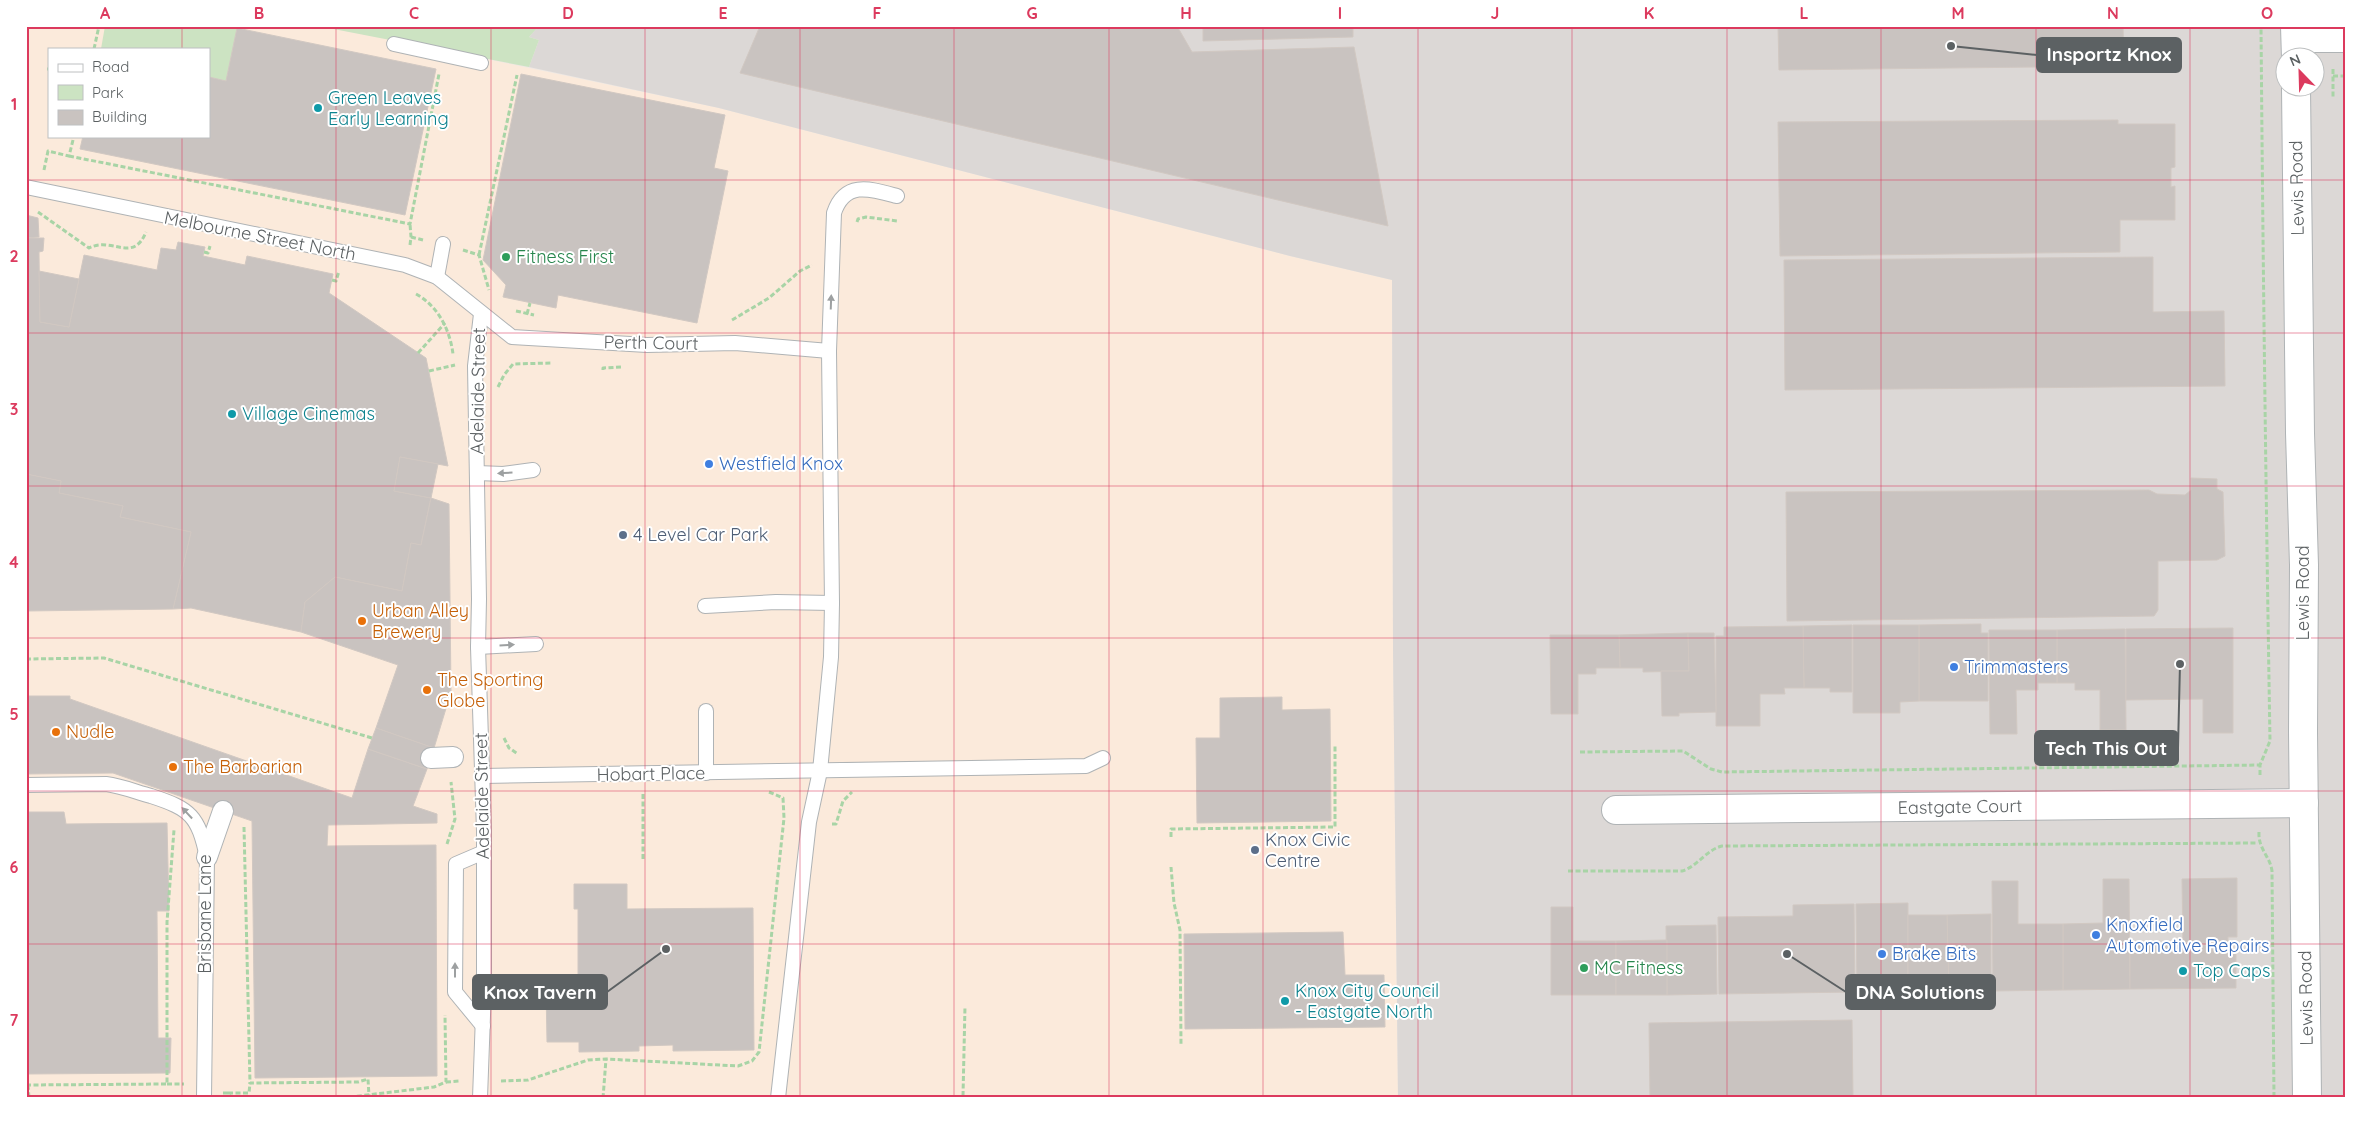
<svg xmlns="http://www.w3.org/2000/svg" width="2372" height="1124" font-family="Quicksand,sans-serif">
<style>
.commercial{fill:#fbeadb;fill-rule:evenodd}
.industrial{fill:#dcd8d6;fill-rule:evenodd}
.green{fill:#cce3c2}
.building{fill:#c9c3c0;stroke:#d1c8c2}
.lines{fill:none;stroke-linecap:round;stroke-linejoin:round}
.service-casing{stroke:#afb3b5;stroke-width:16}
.pedestrian-casing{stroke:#afb3b5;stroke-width:22}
.minor-casing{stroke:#afb3b5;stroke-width:30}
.tertiary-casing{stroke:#afb3b5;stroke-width:30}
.path{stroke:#a8d4a6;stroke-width:3;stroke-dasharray:5 2.5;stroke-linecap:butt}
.service{stroke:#fff;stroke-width:14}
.pedestrian{stroke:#fff;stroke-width:20}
.minor{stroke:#fff;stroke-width:28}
.tertiary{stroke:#fff;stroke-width:28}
.oneway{fill:#9da0a1}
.grid{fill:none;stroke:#dc3a5e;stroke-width:1;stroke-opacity:0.55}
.culture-dot{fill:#0f9aa8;stroke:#fff;stroke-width:2}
.leisure-dot{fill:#2e9e5b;stroke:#fff;stroke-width:2}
.shop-dot{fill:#3f7fe0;stroke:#fff;stroke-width:2}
.service-dot{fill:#5c6f8a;stroke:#fff;stroke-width:2}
.food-dot{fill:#e8710a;stroke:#fff;stroke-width:2}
.labels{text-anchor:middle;stroke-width:4;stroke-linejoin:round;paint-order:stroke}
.culture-label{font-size:18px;fill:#0d838f;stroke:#fff;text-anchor:start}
.street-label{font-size:18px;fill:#5c6163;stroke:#fff}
.leisure-label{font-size:18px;fill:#27864d;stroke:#fff;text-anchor:start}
.shop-label{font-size:18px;fill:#366cbe;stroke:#fff;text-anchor:start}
.service-label{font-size:18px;fill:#4e5e75;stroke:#fff;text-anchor:start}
.food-label{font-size:18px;fill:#c56008;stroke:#fff;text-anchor:start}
.leader{fill:none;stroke:#5c6163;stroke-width:2}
.callout-dot{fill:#5c6163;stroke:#fff;stroke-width:2}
.callout{fill:#5c6163;stroke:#5c6163;stroke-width:2}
.callout-label{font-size:19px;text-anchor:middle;font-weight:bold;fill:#fff}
.neatline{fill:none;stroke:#dc3a5e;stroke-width:2}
.grid-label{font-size:16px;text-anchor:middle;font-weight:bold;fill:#dc3a5e}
</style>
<rect width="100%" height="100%" fill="#ede8e4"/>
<path class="commercial" d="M26,26H318L401,41L719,108L1290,256L1392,280L1393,649L1398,1098H26ZM49,49H209V136H49Z"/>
<path class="industrial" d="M539,26H2346V1098H1398L1393,649L1392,280L1290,256L719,108L529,67L539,40L529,37ZM2284,58H2314V88H2284Z"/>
<g class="green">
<polygon points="105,26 237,28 226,81 209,77 209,49 101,49"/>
<polygon points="318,26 539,26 529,37 539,40 529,67"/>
</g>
<g class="building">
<polygon points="760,26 1177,26 1192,52 1354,47 1388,226 740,73"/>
<polygon points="1203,26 1353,26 1353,37 1203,41"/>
<polygon points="1778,26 2123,26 2124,66 1779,70"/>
<polygon points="237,28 436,69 405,215 80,149 83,136 209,136 209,77 226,81"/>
<polygon points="521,74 725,115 714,168 728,171 697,323 558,295 556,308 503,297 506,285 483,260"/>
<polygon points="2118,120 2118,124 2175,124 2175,167 2171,168 2171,187 2175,186 2175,220 2120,220 2120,252 1780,256 1778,122"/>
<polygon points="26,215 38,218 39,237 26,238"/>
<polygon points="26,238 44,238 43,251 39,252 40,322 69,327 84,255 157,270 161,248 176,250 178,242 205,247 203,256 245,265 247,256 333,274 329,293 426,358 448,466 400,457 394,491 431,498 421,545 411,543 402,591 335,577 305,602 301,632 191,608 173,609 191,532 120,517 123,506 59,493 61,481 26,474"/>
<polygon points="2153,257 2153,312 2224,311 2225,386 1785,390 1784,260"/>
<polygon points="39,271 79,279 69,327 40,322"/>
<polygon points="400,457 438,464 431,498 394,491"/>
<polygon points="26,474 61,481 59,493 123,506 120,517 191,532 173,609 26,611"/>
<polygon points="2191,478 2217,479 2217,489 2223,492 2225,556 2217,560 2158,561 2158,610 2154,616 1787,621 1786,492 2149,490 2157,494 2185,495 2191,490"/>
<polygon points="431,498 449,504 451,692 434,748 376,728 398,665 301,632 305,602 335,577 402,591 411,543 421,545"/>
<polygon points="1981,624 1981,633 1988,633 1988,701 1919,701 1919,625"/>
<polygon points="1852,625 1852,692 1830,692 1830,688 1804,688 1803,626"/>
<polygon points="1853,625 1919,625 1919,701 1900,702 1900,713 1853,713"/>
<polygon points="1803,626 1804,688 1784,688 1785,694 1760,694 1760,726 1716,726 1716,636 1724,636 1724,627"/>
<polygon points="2233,628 2233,733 2203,733 2203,699 2126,700 2126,629"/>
<polygon points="2125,629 2126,730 2100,730 2100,690 2075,690 2075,683 2057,683 2057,630"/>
<polygon points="1989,630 2057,630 2057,683 2038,683 2038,690 2016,690 2017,734 1990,734"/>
<polygon points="1688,633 1689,671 1643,672 1643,668 1620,668 1619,635"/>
<polygon points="1688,633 1714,633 1716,712 1679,713 1679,716 1662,716 1661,671 1689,671"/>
<polygon points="1550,635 1619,635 1620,668 1596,668 1596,674 1578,674 1578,714 1551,714"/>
<polygon points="26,696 70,696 70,699 352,798 368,749 427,769 413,806 437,814 437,823 328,825 327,846 436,845 437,1076 255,1078 252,821 113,773 26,774"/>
<polygon points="1282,697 1282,710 1330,709 1331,821 1197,823 1196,738 1220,738 1220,698"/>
<polygon points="376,728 434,748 427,769 368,749"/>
<polygon points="26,812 64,812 66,824 167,823 169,911 157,911 158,1038 171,1038 170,1073 26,1074"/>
<polygon points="2237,878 2237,937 2228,937 2228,945 2183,945 2182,879"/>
<polygon points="2103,879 2129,879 2130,989 2063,990 2063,924 2103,923"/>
<polygon points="1992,881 2018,881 2018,924 2063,924 2063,990 1993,991"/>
<polygon points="574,884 627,884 627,909 753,908 754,1050 673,1051 673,1045 639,1046 639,1051 579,1052 579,1042 547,1042 546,989 578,989 578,909 574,909"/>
<polygon points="1908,903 1908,992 1857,993 1856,904"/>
<polygon points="1854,904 1855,992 1719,994 1718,917 1793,916 1793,905"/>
<polygon points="1551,907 1573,907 1573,941 1616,941 1616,995 1551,995"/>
<polygon points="1991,914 1991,991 1949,992 1947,915"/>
<polygon points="1908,915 1947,915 1949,992 1908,992"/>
<polygon points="1716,925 1717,994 1667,995 1666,926"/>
<polygon points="1343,932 1345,975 1384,975 1385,1027 1185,1029 1184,934"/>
<polygon points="1667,940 1667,995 1616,995 1616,941"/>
<polygon points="2130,945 2228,945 2228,954 2236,953 2236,988 2130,989"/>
<polygon points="1852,1020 1853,1098 1650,1098 1649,1023"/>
</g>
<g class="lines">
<g class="service-casing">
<g id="service">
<polyline points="394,44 481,63"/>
<polyline points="26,187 405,265 437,277 512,337 647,345 735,343 829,351"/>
<polyline points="437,277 443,244"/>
<polyline points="477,473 503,474 533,470"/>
<polyline points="705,606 776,602 832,603"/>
<polyline points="478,647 536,644"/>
<polyline points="706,711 706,773"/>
<polyline points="483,776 1086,766 1103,758"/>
<path d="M26,785L106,784C122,786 136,792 151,796C191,809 198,816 207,857L204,1098"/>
<polyline points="483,1026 455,992 456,864 484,852"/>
<polyline points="480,1098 484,988 484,831 478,647 479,599 475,366 481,314"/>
<path d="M778,1098L809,822L820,771L831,657L832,603L829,351L834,213C845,180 871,189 897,196"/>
</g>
</g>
<g class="pedestrian-casing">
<g id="pedestrian">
<polyline points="431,758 453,757"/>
<polyline points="207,857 223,811"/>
</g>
</g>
<g class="minor-casing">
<g id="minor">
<polyline points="2296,38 2346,38"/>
<polyline points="1616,810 2304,803"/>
</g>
</g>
<g class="tertiary-casing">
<g id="tertiary">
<polyline points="2295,26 2296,58"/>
<polyline points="2296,88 2300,433 2304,565 2303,732 2307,1098"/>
</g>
</g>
<g class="path">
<polyline points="94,49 99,26"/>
<polyline points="47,69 49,69"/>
<polyline points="2333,69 2333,99"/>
<polyline points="2333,76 2346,76"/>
<polyline points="69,156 410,224 439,74"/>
<polyline points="44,170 48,151 69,156 74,136"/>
<path d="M38,212L89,248C112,236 133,264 146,232"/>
<polyline points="857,222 858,219 866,217 897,221"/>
<polyline points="411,237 423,240"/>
<polyline points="410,245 411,237 410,224"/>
<polyline points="463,250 479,255 489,290"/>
<polyline points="204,252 208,253 210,246"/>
<polyline points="479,255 517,75"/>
<polyline points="332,280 336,281 339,271"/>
<path d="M416,294C438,306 450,330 453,354"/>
<polyline points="516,311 534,315"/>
<polyline points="527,314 530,303"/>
<polyline points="732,320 769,298 800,271 812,265"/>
<polyline points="418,353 445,323"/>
<polyline points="603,370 603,368 622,367"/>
<polyline points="429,371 455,365"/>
<polyline points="498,387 504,375 513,364 551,363"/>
<polyline points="26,659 104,658 372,738"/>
<polyline points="504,738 509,748 518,754"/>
<polyline points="1580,752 1683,751 1711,769 1722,772 2260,765"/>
<path d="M2260,775V765L2270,741C2266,503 2263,265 2261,26"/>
<polyline points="769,792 783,798 784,818"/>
<polyline points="832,824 836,824 843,801 852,792"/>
<polyline points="244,827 250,1083 358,1082 368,1079 369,1096"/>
<path d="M2259,832C2258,849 2270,856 2272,871L2274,1098"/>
<polyline points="1171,837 1171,829 1335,827 1335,746"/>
<polyline points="447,844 455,819 451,782"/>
<polyline points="643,859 643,794"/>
<polyline points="1171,867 1174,903 1180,930 1181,1044"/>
<path d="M1568,871H1682C1698,866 1706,850 1722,846L2258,843"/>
<polyline points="501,1081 528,1080 588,1060 606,1059 738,1066 752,1061 759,1052 784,818"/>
<polyline points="446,1082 460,1081"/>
<polyline points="167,1084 184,1084"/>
<polyline points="26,1085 167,1084 167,922 174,830"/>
<polyline points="28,1085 29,1098"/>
<polyline points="223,1093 228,1093 232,1098"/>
<polyline points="228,1093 249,1093 250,1083"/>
<polyline points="963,1096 965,1006"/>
<polyline points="342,1098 434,1087 446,1082 445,1015"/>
<polyline points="603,1098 606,1059"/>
</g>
<use href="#service" class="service"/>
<use href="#pedestrian" class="pedestrian"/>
<use href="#minor" class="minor"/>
<use href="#tertiary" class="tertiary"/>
</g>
<defs><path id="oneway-solid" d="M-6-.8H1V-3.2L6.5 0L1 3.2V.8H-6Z" transform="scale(1.25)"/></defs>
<g class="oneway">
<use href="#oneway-solid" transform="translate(831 302) rotate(-88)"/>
<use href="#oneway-solid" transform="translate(505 473) rotate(177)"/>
<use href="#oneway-solid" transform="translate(507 645) rotate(-3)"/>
<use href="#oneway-solid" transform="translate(187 813) rotate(-133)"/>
<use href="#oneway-solid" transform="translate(455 970) rotate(-90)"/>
</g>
<path class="grid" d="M182,26V49M336,26V1098M491,26V1098M645,26V1098M800,26V1098M954,26V1098M1109,26V1098M1263,26V1098M1418,26V1098M1572,26V1098M1727,26V1098M1881,26V1098M2036,26V1098M2190,26V1098M182,136V1098M26,180H2346M26,333H2346M26,486H2346M26,638H2346M26,791H2346M26,944H2346"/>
<g class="culture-dot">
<circle cx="318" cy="108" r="5"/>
<circle cx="232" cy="414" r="5"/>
<circle cx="2183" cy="971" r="5"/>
<circle cx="1285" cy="1001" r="5"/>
</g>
<g class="leisure-dot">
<circle cx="506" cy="257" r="5"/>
<circle cx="1584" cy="968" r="5"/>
</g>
<g class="shop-dot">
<circle cx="709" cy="464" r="5"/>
<circle cx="1954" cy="667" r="5"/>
<circle cx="2096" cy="935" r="5"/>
<circle cx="1882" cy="954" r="5"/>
</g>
<g class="service-dot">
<circle cx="623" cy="535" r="5"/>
<circle cx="1255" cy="850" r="5"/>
</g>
<g class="food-dot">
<circle cx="362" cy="621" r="5"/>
<circle cx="427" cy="690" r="5"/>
<circle cx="56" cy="732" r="5"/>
<circle cx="173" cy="767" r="5"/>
</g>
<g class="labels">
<g class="culture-label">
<text x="328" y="104">Green Leaves<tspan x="328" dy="21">Early Learning</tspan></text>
<text x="242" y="420">Village Cinemas</text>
<text x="2193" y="977">Top Caps</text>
<text x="1295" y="997">Knox City Council<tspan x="1295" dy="21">- Eastgate North</tspan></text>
</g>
<g class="street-label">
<text transform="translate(2297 188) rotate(-91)" y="6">Lewis Road</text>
<text transform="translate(260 236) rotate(11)" y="6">Melbourne Street North</text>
<text transform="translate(651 343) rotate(1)" y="6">Perth Court</text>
<text transform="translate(478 391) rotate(-89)" y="6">Adelaide Street</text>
<text transform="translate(2303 593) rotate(-90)" y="6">Lewis Road</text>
<text transform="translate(651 774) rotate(-1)" y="6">Hobart Place</text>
<text transform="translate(482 796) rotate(-91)" y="6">Adelaide Street</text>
<text transform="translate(1960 807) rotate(-1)" y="6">Eastgate Court</text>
<text transform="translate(205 914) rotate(-90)" y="6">Brisbane Lane</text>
<text transform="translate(2306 998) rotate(-91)" y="6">Lewis Road</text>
</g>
<g class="leisure-label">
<text x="516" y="263">Fitness First</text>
<text x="1594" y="974">MC Fitness</text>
</g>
<g class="shop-label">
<text x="719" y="470">Westfield Knox</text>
<text x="1964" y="673">Trimmasters</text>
<text x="2106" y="931">Knoxfield<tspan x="2106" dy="21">Automotive Repairs</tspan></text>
<text x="1892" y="960">Brake Bits</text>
</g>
<g class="service-label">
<text x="633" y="541">4 Level Car Park</text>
<text x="1265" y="846">Knox Civic<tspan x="1265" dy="21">Centre</tspan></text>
</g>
<g class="food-label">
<text x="372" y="617">Urban Alley<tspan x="372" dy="21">Brewery</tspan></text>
<text x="437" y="686">The Sporting<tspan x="437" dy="21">Globe</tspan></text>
<text x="66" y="738">Nudle</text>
<text x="183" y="773">The Barbarian</text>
</g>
</g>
<path class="leader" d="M1951 46L2037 55M2180 664L2178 748M666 949L607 992M1787 954L1846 992"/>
<g class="callout-dot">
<circle cx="1951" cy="46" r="5"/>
<circle cx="2180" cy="664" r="5"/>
<circle cx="666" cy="949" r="5"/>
<circle cx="1787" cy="954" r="5"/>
</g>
<g class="callout">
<rect x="2037" y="38" width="144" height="34" rx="5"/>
<rect x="2035" y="731" width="143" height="34" rx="5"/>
<rect x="473" y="975" width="134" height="34" rx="5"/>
<rect x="1846" y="975" width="149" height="34" rx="5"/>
</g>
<g class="callout-label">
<text x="2109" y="61">Insportz Knox</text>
<text x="2106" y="755">Tech This Out</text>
<text x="540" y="999">Knox Tavern</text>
<text x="1920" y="999">DNA Solutions</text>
</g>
<rect width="2372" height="1124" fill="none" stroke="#ffffff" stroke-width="55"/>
<rect x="48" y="48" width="162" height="90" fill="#ffffff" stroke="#bec0c1"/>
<rect x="58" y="64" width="25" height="8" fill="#ffffff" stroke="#bec0c1"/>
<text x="92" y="72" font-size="15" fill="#5c6163">Road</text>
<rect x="58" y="85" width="25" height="15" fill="#cce3c2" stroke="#bec0c1"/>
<text x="92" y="98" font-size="15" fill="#5c6163">Park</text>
<rect x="58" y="110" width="25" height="15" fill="#c9c3c0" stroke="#bec0c1"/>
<text x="92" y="122" font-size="15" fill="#5c6163">Building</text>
<g transform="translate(2300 72) rotate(337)"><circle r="24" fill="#ffffff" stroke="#bec0c1"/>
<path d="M0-4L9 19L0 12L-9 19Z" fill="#dc3a5e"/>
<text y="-8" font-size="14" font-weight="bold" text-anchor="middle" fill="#5c6163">N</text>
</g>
<rect x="28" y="28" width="2316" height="1068" class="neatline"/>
<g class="grid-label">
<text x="105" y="19">A</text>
<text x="259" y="19">B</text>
<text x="414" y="19">C</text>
<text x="568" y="19">D</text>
<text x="723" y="19">E</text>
<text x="877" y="19">F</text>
<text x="1032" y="19">G</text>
<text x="1186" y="19">H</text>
<text x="1340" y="19">I</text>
<text x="1495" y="19">J</text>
<text x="1649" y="19">K</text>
<text x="1804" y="19">L</text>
<text x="1958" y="19">M</text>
<text x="2113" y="19">N</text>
<text x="2267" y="19">O</text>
<text x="14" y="110">1</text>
<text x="14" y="262">2</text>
<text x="14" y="415">3</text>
<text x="14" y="568">4</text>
<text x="14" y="720">5</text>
<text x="14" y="873">6</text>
<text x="14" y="1026">7</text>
</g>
</svg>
